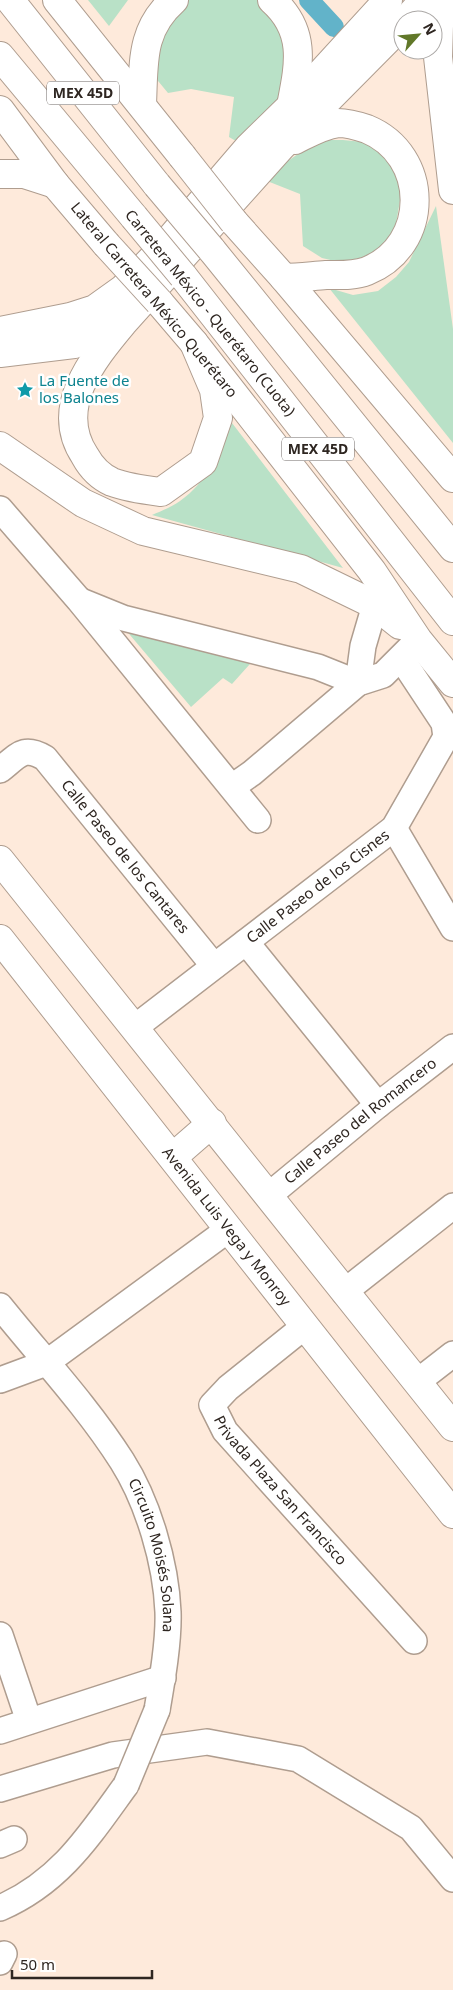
<svg xmlns="http://www.w3.org/2000/svg" width="453" height="1990" font-family="'Noto Sans',sans-serif">
<style>
.green{fill:#b9e1c7}
.lines{fill:none;stroke-linecap:round;stroke-linejoin:round}
.canal{stroke:#62b3c9;stroke-width:20}
.minor-casing{stroke:#af9d8f;stroke-width:28}
.major-casing{stroke:#af9d8f;stroke-width:30}
.highway-casing{stroke:#af9d8f;stroke-width:30}
.minor{stroke:#fff;stroke-width:25}
.major{stroke:#fff;stroke-width:28}
.highway{stroke:#fff;stroke-width:28}
.minor-bridge-casing{stroke:#af9d8f;stroke-width:28;stroke-linecap:butt}
.major-bridge-casing{stroke:#af9d8f;stroke-width:30;stroke-linecap:butt}
.highway-bridge-casing{stroke:#af9d8f;stroke-width:30;stroke-linecap:butt}
.minor-bridge{stroke:#fff;stroke-width:25}
.major-bridge{stroke:#fff;stroke-width:28}
.highway-bridge{stroke:#fff;stroke-width:28}
.labels{text-anchor:middle;stroke-width:5;stroke-linejoin:round;paint-order:stroke}
.shield{fill:#fff;stroke:#6d6764;stroke-width:1}
.shield-label{font-size:14px;font-weight:bold;fill:#2e2621}
.street-label{font-size:15px;fill:#2e2621;stroke:#fff}
.culture-label{font-size:15px;fill:#0d838f;stroke:#fff;text-anchor:start}
</style>
<rect width="100%" height="100%" fill="#feeadb"/>
<g class="green">
<polygon points="88,0 128,0 109,26"/>
<polygon points="174,0 272,0 297,76 248,148 229,137 234,97 191,89 168,93 144,64"/>
<polygon points="324,140 343,140 363,142 380,152 395,167 402,189 394,235 377,251 360,258 339,262 322,258 303,246 300,194 262,179 308,147"/>
<polygon points="436,206 453,329 453,443 329,288 353,295 378,291 396,277 409,262"/>
<path d="M232,423L343,568L152,515C161,511 172,507 180,501C207,482 220,452 232,423Z"/>
<polygon points="119,622 259,654 232,684 223,678 191,707"/>
</g>
<g class="lines">
<polyline class="canal" points="309,0 334,27"/>
<g class="minor-casing">
<g id="minor">
<polyline points="0,509 79,600 258,820"/>
<polyline points="81,601 123,618 318,667 358,683"/>
<polyline points="358,683 363,646 375,605"/>
<path id="s1" d="M0,770C18,756 23,745 45,758L214,966"/>
<polyline points="232,787 252,773 358,683 383,675 411,647"/>
<polyline points="394,828 453,928"/>
<polyline points="246,942 378,1105"/>
<path id="s2" d="M134,1028L394,828L446,737L444,723L401,658"/>
<path id="s3" d="M268,1196L378,1105L453,1047"/>
<polyline points="344,1292 453,1206"/>
<path id="s4" d="M0,1306C41,1357 87,1406 122,1461C148,1502 166,1563 168,1612C169,1641 162,1681 157,1710"/>
<path id="s5" d="M305,1326L228,1388L212,1405L225,1431L414,1641"/>
<polyline points="0,1380 46,1363 229,1229"/>
<polyline points="417,1382 453,1354"/>
<polyline points="0,1635 29,1721"/>
<polyline points="0,1731 163,1678"/>
<polyline points="0,1789 113,1755 207,1742 298,1759 411,1828 453,1879"/>
<polyline points="0,1845 14,1839"/>
<path d="M0,1908C60,1882 89,1836 126,1785"/>
<polyline points="0,1962 4,1954"/>
</g>
</g>
<g class="major-casing">
<g id="major">
<polyline points="57,0 182,156"/>
<path d="M272,0C307,31 299,65 291,106"/>
<polyline points="447,0 439,25 438,57 453,190"/>
<polyline points="406,20 424,0"/>
<path d="M142,104C144,63 140,30 174,0"/>
<polyline points="0,110 55,184 106,244"/>
<polyline points="0,174 24,174 55,184"/>
<polyline points="234,222 284,278 453,478"/>
<path d="M284,278C298,278 312,276 326,275C339,275 354,276 367,271C431,245 430,155 367,129C358,126 348,123 338,123C322,125 309,133 295,140"/>
<polyline points="159,302 194,343 372,571 418,640 453,683"/>
<polyline points="0,331 70,317 95,309 123,289 157,254 248,148 291,106 388,0"/>
<path d="M194,343L214,390L218,418L203,462L161,492C145,490 128,488 112,482C101,477 91,467 85,456C53,408 92,360 123,323L281,147L403,24"/>
<polyline points="0,353 74,344 119,325"/>
<polyline points="0,446 83,503 143,531 301,569 375,605 400,625"/>
<polyline points="0,860 453,1427"/>
<path id="s6" d="M0,939L453,1514"/>
<polyline points="173,1157 212,1123"/>
</g>
</g>
<g class="highway-casing">
<g id="highway">
<polyline points="10,0 157,185"/>
<polyline points="0,56 134,217"/>
<polyline points="211,249 453,548"/>
<polyline points="183,276 453,621"/>
</g>
</g>
<use href="#minor" class="minor"/>
<use href="#major" class="major"/>
<use href="#highway" class="highway"/>
<g class="minor-bridge-casing">
<polyline id="minor-bridge" points="126,1785 157,1710"/>
</g>
<g class="major-bridge-casing">
<g id="major-bridge">
<polyline points="182,156 234,222"/>
<polyline points="106,244 159,302"/>
</g>
</g>
<g class="highway-bridge-casing">
<g id="highway-bridge">
<polyline points="157,185 211,249"/>
<polyline points="134,217 183,276"/>
</g>
</g>
<use href="#minor-bridge" class="minor-bridge"/>
<use href="#major-bridge" class="major-bridge"/>
<use href="#highway-bridge" class="highway-bridge"/>
</g>
<defs>
<g id="sight-bare" transform="scale(1.35)"><path d="M0-6L1.8-2.2L6-1.7L2.9 1.2L3.7 5.4L0 3.3L-3.7 5.4L-2.9 1.2L-6-1.7L-1.8-2.2Z" fill="#0f9aa8" stroke="#fff" stroke-width="2.5" paint-order="stroke"/></g>
</defs>
<g fill-rule="evenodd">
<use href="#sight-bare" x="25" y="390"/>
</g>
<g class="labels">
<g class="shield">
<rect x="47" y="81.5" width="72" height="23" rx="4"/>
<rect x="282" y="437.5" width="72" height="23" rx="4"/>
</g>
<g class="shield-label">
<text x="83" y="98">MEX 45D</text>
<text x="318" y="454">MEX 45D</text>
</g>
<g class="street-label">
<text transform="translate(154 300) rotate(50)" y="5">Lateral Carretera México Querétaro</text>
<text transform="translate(210 313) rotate(51)" y="5">Carretera México - Querétaro (Cuota)</text>
<text dy="5" stroke="none"><textPath href="#s1" startOffset="179">Calle Paseo de los Cantares</textPath></text>
<text dy="5" stroke="none"><textPath href="#s2" startOffset="232">Calle Paseo de los Cisnes</textPath></text>
<text dy="5" stroke="none"><textPath href="#s3" startOffset="119">Calle Paseo del Romancero</textPath></text>
<text dy="5" stroke="none"><textPath href="#s6" startOffset="366">Avenida Luis Vega y Monroy</textPath></text>
<text dy="5" stroke="none"><textPath href="#s5" startOffset="232">Privada Plaza San Francisco</textPath></text>
<text dy="5" stroke="none"><textPath href="#s4" startOffset="298">Circuito Moisés Solana</textPath></text>
</g>
<g class="culture-label">
<text x="39" y="386">La Fuente de<tspan x="39" dy="17">los Balones</tspan></text>
</g>
</g>
<g transform="translate(418 35) rotate(63)"><circle r="24" fill="#ffffff" stroke="#aba8a6"/>
<path d="M0-4L9 19L0 12L-9 19Z" fill="#617829"/>
<text y="-8" font-size="14" font-weight="bold" text-anchor="middle" fill="#2e2621">N</text>
</g>
<path d="M12 1970v8h140v-8" fill="none" stroke="#2e2621" stroke-width="2.5"/>
<text x="20" y="1970" font-size="15" fill="#2e2621" stroke="#ffffff" stroke-width="4" paint-order="stroke">50 m</text>
</svg>
